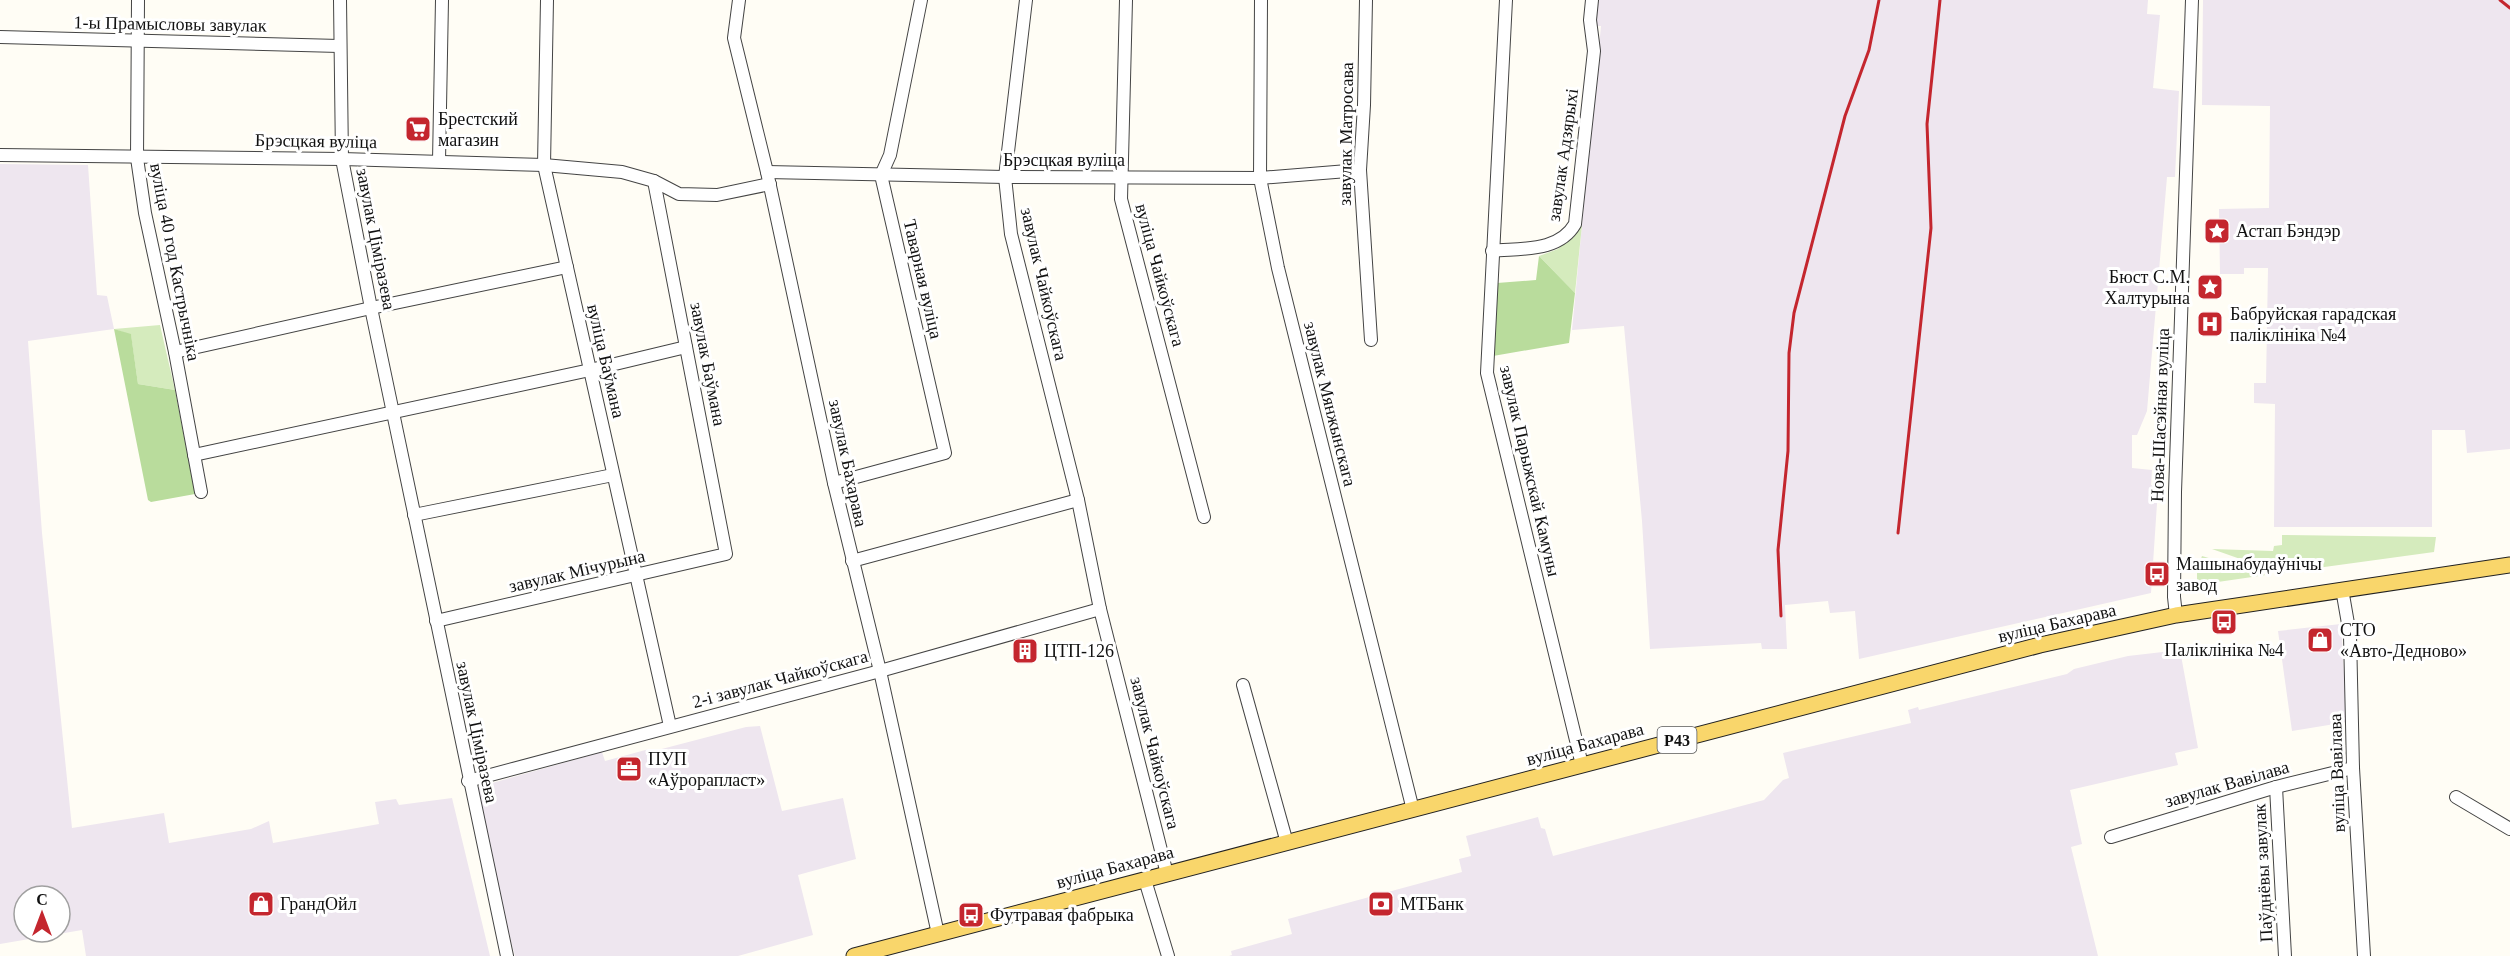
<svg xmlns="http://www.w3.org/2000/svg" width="2510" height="956" font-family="'Times New Roman',serif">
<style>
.industrial{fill:#eee6ef;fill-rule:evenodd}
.green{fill:#d5ebbd}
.forest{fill:#b9dc9c}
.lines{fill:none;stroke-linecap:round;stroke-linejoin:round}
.minor-casing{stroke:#444;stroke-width:14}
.major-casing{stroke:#222;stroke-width:17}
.minor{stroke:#fff;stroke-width:12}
.major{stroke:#f9d66b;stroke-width:15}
.rail{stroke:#c4262e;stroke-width:3}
.labels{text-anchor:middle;stroke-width:6;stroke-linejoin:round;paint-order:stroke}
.shield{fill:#fff;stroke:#585858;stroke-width:1.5}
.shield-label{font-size:16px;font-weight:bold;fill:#111}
.street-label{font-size:18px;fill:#111;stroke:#fff}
.poi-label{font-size:18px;fill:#111;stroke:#fff;text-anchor:start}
</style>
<rect width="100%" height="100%" fill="#fffdf5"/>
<g class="industrial">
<polygon points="1597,0 2148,0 2147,14 2160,15 2153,88 2179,91 2175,177 2167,177 2147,411 2137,435 2132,435 2132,468 2152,470 2151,485 2158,489 2151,593 1859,659 1855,611 1830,613 1828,601 1785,605 1787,649 1762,649 1761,643 1650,649 1642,521 1624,326 1572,330 1601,26 1594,26"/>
<polygon points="2203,0 2510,0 2510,449 2467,453 2465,430 2432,430 2432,527 2274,527 2275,404 2254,403 2254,383 2266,383 2268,268 2244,268 2244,274 2220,274 2219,209 2269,208 2270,106 2202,105"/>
<path d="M0,164L88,165L97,295L107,296L114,329L28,341L42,533L72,828L164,813L169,843L251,829L269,821L273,843L379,824L375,802L396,799L399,805L452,798L490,956H86L82,930L0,944ZM24,896H60V932H24Z"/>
<polygon points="2341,624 2347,722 2292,731 2278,631"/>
<polygon points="2180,650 2198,748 2175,753 2178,765 2070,790 2082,844 2071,847 2098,956 1229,956 1232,955 1231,951 1292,934 1288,919 1462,872 1459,859 1471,856 1466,836 1538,817 1541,828 1545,829 1553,856 1764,800 1783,780 1789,778 1783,753 1911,723 1908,710 1918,707 1919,710 2067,674 2074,669 2128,656"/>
<polygon points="760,726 782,811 843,798 856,859 798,875 813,935 738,956 515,956 482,834 478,787 602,752 605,761 649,749 654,751 746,727"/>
</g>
<g class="green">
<polygon points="1582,225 1575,293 1539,256 1558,249"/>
<polygon points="160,325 175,390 138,384 131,335 114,329"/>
<polygon points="2282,535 2436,537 2434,552 2280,573 2212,549 2273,551 2274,546 2282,545"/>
<polygon points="2202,556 2266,575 2197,585 2197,570"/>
</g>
<g class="forest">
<polygon points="1539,256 1575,293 1569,343 1493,356 1497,283 1536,280"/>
<polygon points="114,329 131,334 138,384 175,390 195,494 151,502 148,500"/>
</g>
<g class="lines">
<g class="minor-casing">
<g id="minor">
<polyline points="138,0 137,158 145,213 175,352 201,492"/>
<polyline points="340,0 342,159 371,308 507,956"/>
<polyline points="547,0 544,165 670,726"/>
<polyline points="739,0 734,38 767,172 834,483 880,671 938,934"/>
<polyline points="1026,0 1005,177 1011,234 1078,500 1100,609 1167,874"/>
<polyline points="1126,0 1121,199 1204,517"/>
<polyline points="1261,0 1260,178 1278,268 1413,810"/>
<polyline points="1366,0 1364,105 1360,170 1371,340"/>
<polyline points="1506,0 1487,373 1582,765"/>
<polyline points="0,37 339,46"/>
<polyline points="0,155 342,159 544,165 622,172 654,181 679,194 717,195 770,184"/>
<polyline points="439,161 442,0"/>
<polyline points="767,172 1005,177 1260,178 1360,170"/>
<path d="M1492,251C1522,248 1559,252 1575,224L1594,51L1590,20L1592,0"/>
<polyline points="175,352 371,308 567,267"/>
<polyline points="194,455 590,370 686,347"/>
<polyline points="834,483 945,453 881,175 890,155 921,0"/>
<polyline points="414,515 613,475"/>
<polyline points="852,561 1078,500"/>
<polyline points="2342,589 2350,635 2353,768 2364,956"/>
<polyline points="2176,615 2174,597 2175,492 2192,0"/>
<polyline points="436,621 726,554 654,181"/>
<polyline points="1243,685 1287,843"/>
<polyline points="468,781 880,671 1100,609"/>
<polyline points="2276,787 2285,956"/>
<polyline points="2456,797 2510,829"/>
<polyline points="2111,837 2276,787 2353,768"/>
<polyline points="1145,880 1168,956"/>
</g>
</g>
<g class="major-casing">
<polyline id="major" points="854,956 2040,645 2176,615 2510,565"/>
</g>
<use href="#minor" class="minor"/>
<use href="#major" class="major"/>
<g class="rail">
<polyline points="2500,0 2510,8"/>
<polyline points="1898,533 1931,228 1927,124 1940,0"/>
<polyline points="1781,616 1778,550 1788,451 1789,353 1794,313 1845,116 1869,50 1879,0"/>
</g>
</g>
<defs>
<g id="supermarket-square" transform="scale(1.35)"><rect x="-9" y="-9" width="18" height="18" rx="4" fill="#c4262e" stroke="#fff"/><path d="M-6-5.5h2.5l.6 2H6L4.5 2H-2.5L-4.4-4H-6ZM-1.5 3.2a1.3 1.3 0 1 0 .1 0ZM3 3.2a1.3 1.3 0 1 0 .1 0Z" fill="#fff"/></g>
<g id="sight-square" transform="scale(1.35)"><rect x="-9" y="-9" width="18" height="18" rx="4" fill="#c4262e" stroke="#fff"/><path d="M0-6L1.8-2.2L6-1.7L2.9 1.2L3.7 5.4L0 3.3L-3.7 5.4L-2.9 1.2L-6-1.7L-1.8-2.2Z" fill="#fff"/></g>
<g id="hospital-square" transform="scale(1.35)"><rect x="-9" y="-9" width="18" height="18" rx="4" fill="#c4262e" stroke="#fff"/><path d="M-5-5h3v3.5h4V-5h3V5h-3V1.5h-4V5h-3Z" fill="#fff"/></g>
<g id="bus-square" transform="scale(1.35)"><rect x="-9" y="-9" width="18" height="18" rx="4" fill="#c4262e" stroke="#fff"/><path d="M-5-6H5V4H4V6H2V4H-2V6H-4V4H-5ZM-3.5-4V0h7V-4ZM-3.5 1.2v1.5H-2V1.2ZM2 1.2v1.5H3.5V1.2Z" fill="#fff"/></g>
<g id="shop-square" transform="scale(1.35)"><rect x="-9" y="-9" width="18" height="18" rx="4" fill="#c4262e" stroke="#fff"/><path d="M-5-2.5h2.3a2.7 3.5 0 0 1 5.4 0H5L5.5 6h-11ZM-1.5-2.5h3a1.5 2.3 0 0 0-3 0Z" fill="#fff"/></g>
<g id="building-square" transform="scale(1.35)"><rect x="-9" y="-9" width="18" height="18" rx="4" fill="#c4262e" stroke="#fff"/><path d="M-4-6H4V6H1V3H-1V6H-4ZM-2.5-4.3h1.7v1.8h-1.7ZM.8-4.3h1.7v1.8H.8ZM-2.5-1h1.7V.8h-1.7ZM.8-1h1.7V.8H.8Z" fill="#fff"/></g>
<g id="office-square" transform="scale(1.35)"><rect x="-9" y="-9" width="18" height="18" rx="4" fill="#c4262e" stroke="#fff"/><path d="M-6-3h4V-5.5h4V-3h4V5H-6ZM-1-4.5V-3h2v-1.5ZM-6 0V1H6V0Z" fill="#fff"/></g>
<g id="bank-square" transform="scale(1.35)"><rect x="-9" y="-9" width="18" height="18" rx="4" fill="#c4262e" stroke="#fff"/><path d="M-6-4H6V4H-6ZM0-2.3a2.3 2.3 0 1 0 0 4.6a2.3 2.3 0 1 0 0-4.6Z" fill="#fff"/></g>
</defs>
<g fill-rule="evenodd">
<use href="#supermarket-square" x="418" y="129"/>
<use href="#sight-square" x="2217" y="231"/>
<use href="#sight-square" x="2210" y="287"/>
<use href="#hospital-square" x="2210" y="324"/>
<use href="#bus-square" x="2157" y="574"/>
<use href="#bus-square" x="2224" y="622"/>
<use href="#shop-square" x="2320" y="640"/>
<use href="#building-square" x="1025" y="651"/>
<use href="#office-square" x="629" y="769"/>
<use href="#shop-square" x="261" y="904"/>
<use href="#bank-square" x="1381" y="904"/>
<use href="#bus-square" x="971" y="915"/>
</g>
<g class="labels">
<rect class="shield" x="1657.5" y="727" width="39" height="26" rx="4.5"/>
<g class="shield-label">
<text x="1677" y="746">Р43</text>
</g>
<g class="street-label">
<text transform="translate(170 24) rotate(1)" y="6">1-ы Прамысловы завулак</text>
<text transform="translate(1346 134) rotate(-89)" y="6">завулак Матросава</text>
<text transform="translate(316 141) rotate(1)" y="6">Брэсцкая вуліца</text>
<text transform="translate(1563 155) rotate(-82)" y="6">завулак Адзярыхі</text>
<text x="1064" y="166">Брэсцкая вуліца</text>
<text transform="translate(376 239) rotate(79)" y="6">завулак Ціміразева</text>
<text transform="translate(175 262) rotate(79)" y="6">вуліца 40 год Кастрычніка</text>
<text transform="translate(1160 275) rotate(75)" y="6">вуліца Чайкоўскага</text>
<text transform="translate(923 279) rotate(77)" y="6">Таварная вуліца</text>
<text transform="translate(1044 284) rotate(77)" y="6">завулак Чайкоўскага</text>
<text transform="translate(606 361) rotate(77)" y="6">вуліца Баўмана</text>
<text transform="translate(708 364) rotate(79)" y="6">завулак Баўмана</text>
<text transform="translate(1330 404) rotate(76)" y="6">завулак Мянжынскага</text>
<text transform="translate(2160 415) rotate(-88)" y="6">Нова-Шасэйная вуліца</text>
<text transform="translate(848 463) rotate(78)" y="6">завулак Бахарава</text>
<text transform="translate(1530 471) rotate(77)" y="6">завулак Парыжскай Камуны</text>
<text transform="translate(577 571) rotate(-13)" y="6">завулак Мічурына</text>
<text transform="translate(2057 623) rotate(-13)" y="6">вуліца Бахарава</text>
<text transform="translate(780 679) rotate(-15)" y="6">2-і завулак Чайкоўскага</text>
<text transform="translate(477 732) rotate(78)" y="6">завулак Ціміразева</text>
<text transform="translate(1585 744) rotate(-15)" y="6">вуліца Бахарава</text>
<text transform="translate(1155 753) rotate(76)" y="6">завулак Чайкоўскага</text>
<text transform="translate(2337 773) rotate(-92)" y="6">вуліца Вавілава</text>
<text transform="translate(2227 784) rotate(-16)" y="6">завулак Вавілава</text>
<text transform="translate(1115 867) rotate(-15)" y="6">вуліца Бахарава</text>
<text transform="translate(2263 873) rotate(-93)" y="6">Паўднёвы завулак</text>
</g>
<g class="poi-label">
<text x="438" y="125">Брестский<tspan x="438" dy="21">магазин</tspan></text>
<text x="2236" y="237">Астап Бэндэр</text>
<text x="2190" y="283" text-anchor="end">Бюст С.М.<tspan x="2190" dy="21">Халтурына</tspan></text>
<text x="2230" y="320">Бабруйская гарадская<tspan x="2230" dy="21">паліклініка №4</tspan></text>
<text x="2176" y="570">Машынабудаўнічы<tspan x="2176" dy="21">завод</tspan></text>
<text x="2340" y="636">СТО<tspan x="2340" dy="21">«Авто-Дедново»</tspan></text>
<text x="2224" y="656" text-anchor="middle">Паліклініка №4</text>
<text x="1044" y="657">ЦТП-126</text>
<text x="648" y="765">ПУП<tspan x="648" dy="21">«Аўрорапласт»</tspan></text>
<text x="280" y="910">ГрандОйл</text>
<text x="1400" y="910">МТБанк</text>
<text x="990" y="921">Футравая фабрыка</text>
</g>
</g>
<g transform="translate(42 914)"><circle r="28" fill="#ffffff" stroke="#a0a0a0" stroke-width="1.5"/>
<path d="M0-4.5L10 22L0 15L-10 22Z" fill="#c4262e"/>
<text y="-9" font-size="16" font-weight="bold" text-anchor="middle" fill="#111111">С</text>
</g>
</svg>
